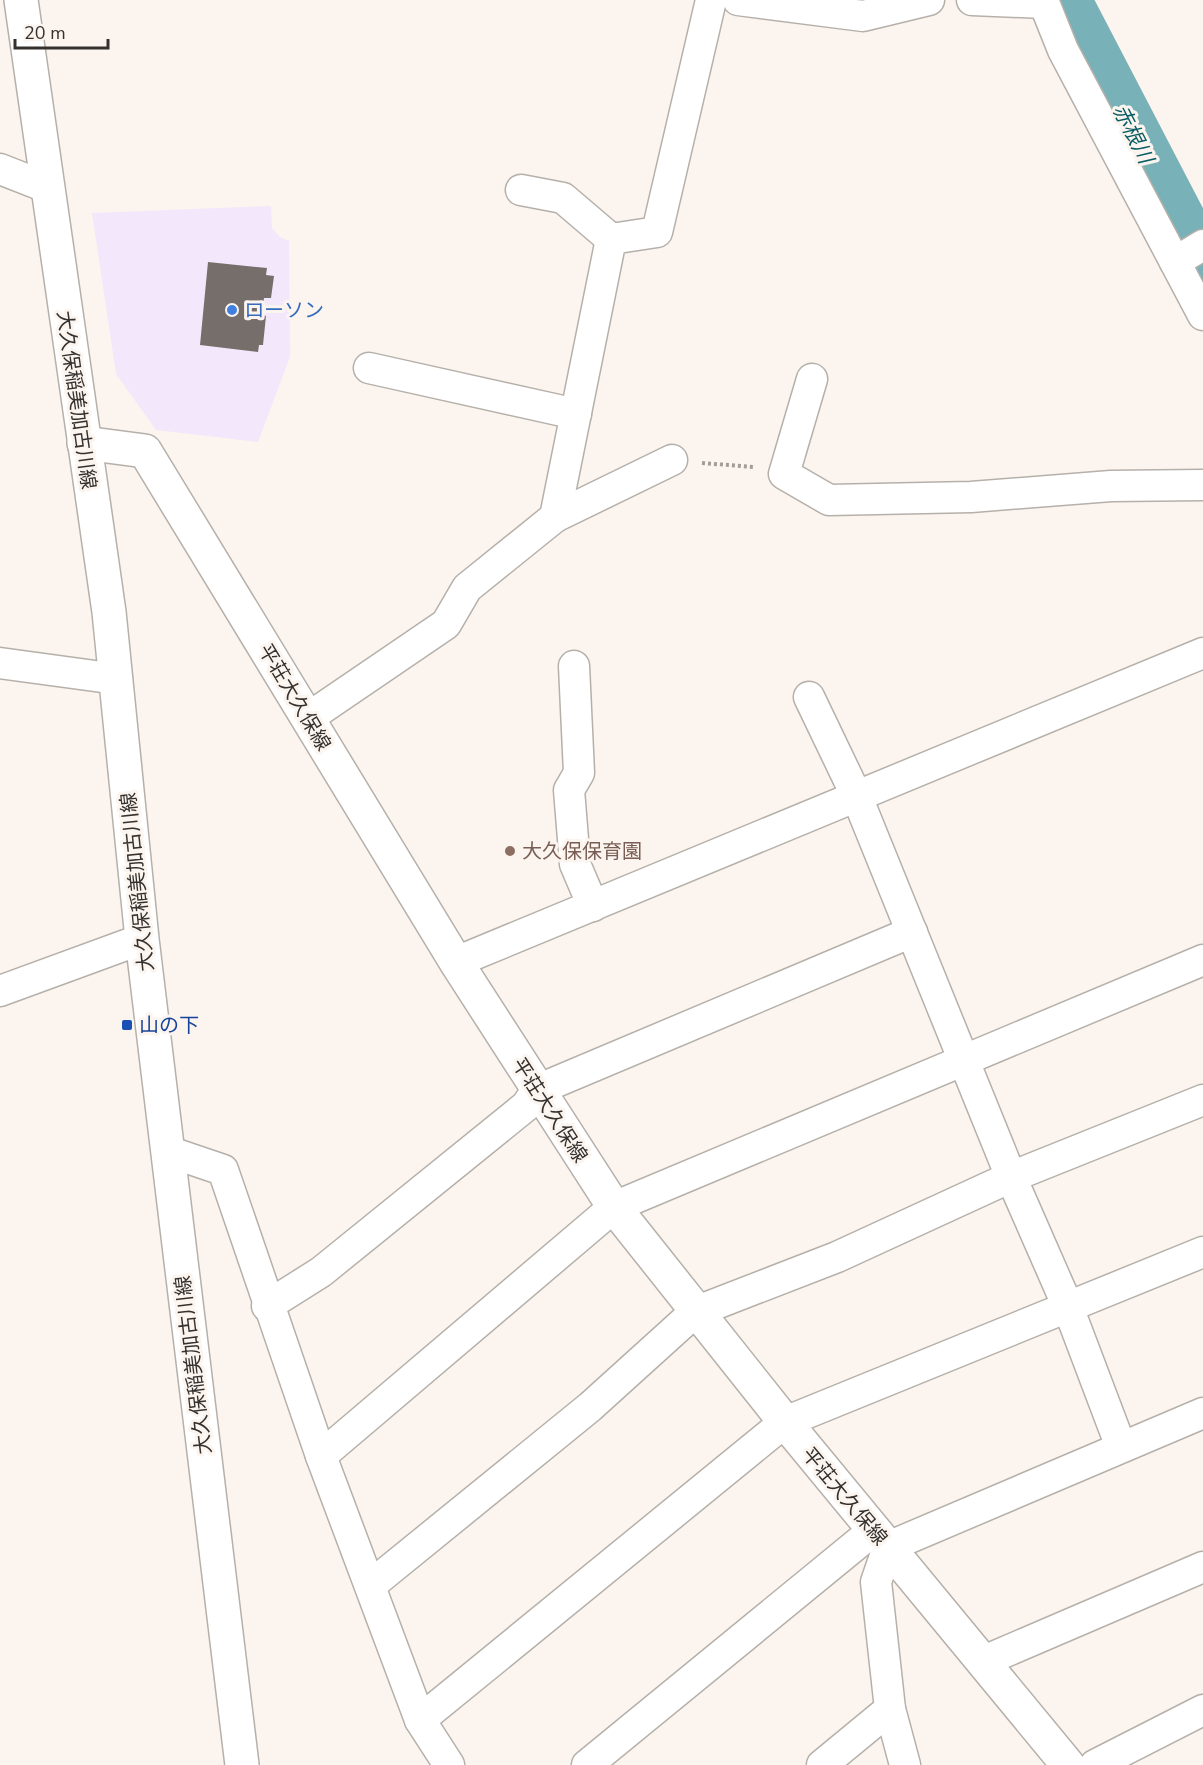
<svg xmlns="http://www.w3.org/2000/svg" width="1203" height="1765" font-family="'Nunito Sans','Noto Sans JP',sans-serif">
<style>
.commercial{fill:#f3e7fb}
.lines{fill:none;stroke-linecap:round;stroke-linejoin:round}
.river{stroke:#78b2b8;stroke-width:56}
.building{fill:#766e6a}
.street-casing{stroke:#b6b0aa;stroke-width:33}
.secondary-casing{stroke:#b6b0aa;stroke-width:36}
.path{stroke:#a29d99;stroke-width:4;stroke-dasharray:3 3;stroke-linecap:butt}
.street{stroke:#fff;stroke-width:30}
.secondary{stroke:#fff;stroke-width:33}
.shop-dot{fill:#3f7fe0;stroke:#fcf5ef;stroke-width:2}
.education-dot{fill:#8d6e63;stroke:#fcf5ef;stroke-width:2}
.transit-dot{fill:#1a4fb4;stroke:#fcf5ef;stroke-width:2}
.labels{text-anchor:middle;stroke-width:6;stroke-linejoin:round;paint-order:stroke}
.shop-label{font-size:20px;fill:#366cbe;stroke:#fcf5ef;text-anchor:start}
.street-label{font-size:20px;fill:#34312f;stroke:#fcf5ef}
.education-label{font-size:20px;fill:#785e54;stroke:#fcf5ef;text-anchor:start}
.transit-label{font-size:20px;fill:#164399;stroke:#fcf5ef;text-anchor:start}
.water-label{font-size:21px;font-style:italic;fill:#095d64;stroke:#fcf5ef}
</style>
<rect width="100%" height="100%" fill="#fcf5ef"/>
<polygon class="commercial" points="271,206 272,228 280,237 289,241 290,357 258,442 156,430 116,374 92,213"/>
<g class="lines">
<polyline class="river" points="1063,0 1203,269"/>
</g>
<polygon class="building" points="208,262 267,268 266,275 274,276 271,298 264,298 262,315 266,316 263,345 259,345 258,352 200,345"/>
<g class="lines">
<g class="street-casing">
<g id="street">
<polyline points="738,0 863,16 929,0"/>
<polyline points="972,0 1043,3"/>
<polyline points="1043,0 1063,50 1203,315"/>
<polyline points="0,169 46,187"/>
<polyline points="521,190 563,198 611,239"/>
<polyline points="1175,262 1203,245"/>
<polyline points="369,368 576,414"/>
<polyline points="812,379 784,474 829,500 971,497 1111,486 1203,485"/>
<polyline points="555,517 672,460"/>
<polyline points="0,663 117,679"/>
<polyline points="574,666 579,773 569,790 575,864 593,906"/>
<polyline points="809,697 857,797 1011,1177 1068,1307 1121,1447"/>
<polyline points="308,718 446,624 467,588 555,517 611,239 657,232 711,0"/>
<polyline points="456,962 1203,653"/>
<polyline points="0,991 142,939"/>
<polyline points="167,1151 223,1170 321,1456 420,1720 449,1765"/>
<polyline points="267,1306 321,1272 526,1106 537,1090 912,932"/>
<polyline points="321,1456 614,1207 1203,960"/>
<polyline points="371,1585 590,1407 695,1312 837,1257 1011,1177 1203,1100"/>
<polyline points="984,1661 1203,1567"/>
<polyline points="420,1720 785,1422 1203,1252"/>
<polyline points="587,1765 874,1530"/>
<polyline points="822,1765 890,1709"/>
<polyline points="905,1765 890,1709 876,1582 888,1547 1203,1413"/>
<polyline points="1095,1765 1203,1710"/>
</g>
</g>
<g class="secondary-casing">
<g id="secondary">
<polyline points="21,0 109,612 142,939 242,1765"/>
<polyline points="84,443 145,451 456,962 614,1207 785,1422 1068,1765"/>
</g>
</g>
<polyline class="path" points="702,463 754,467"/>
<use href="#street" class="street"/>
<use href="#secondary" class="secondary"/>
</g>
<circle class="shop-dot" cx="232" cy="310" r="6"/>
<circle class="education-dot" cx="510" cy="851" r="6"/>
<rect class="transit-dot" x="121" y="1019" width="12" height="12" rx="3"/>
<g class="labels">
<g class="shop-label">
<text x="244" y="317">ローソン</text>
</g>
<g class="street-label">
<text transform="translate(77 400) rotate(82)" y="7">大久保稲美加古川線</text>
<text transform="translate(295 697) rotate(59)" y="7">平荘大久保線</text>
<text transform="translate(137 882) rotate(-96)" y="7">大久保稲美加古川線</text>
<text transform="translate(550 1110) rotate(57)" y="7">平荘大久保線</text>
<text transform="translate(193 1365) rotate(-97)" y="7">大久保稲美加古川線</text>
<text transform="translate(845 1496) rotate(50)" y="7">平荘大久保線</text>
</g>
<g class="education-label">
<text x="522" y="858">大久保保育園</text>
</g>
<g class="transit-label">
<text x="139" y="1032">山の下</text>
</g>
<g class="water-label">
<text transform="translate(1133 134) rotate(63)" y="7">赤根川</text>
</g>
</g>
<path d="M15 39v9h93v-9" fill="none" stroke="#34312f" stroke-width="3"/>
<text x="24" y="39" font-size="18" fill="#34312f" stroke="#fcf5ef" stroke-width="4.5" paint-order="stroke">20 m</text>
</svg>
